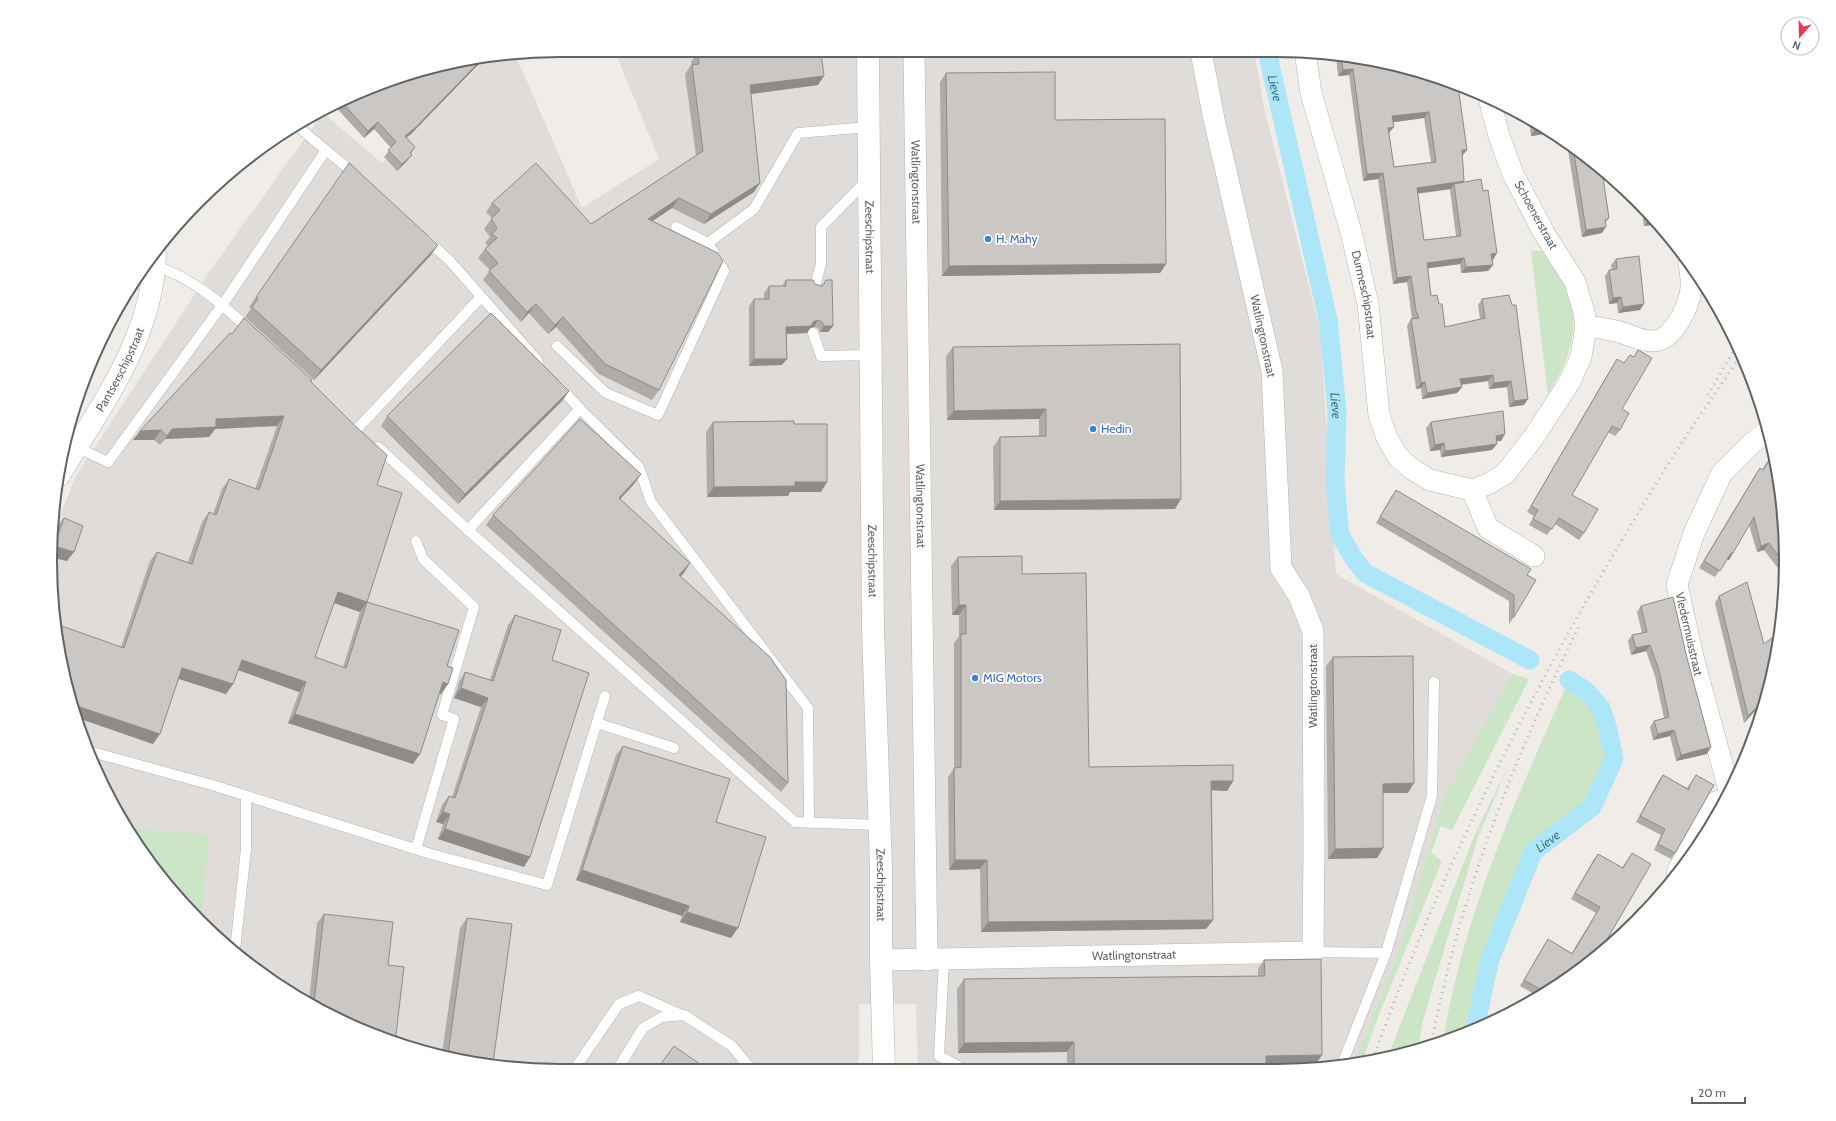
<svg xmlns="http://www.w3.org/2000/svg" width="1836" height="1121" font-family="Cabin,sans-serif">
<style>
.industrial{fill:#dfdcd9}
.green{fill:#cce5c6}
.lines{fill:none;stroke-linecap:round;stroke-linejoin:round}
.canal{stroke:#aee6f9;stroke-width:19}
.lane-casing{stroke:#b2b6b8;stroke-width:11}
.street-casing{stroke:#b2b6b8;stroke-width:22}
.secondary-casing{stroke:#b2b5b9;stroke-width:23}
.lane{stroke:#fff;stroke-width:10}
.street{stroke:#fff;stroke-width:21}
.secondary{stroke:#fff;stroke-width:22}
.rail{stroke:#b3b4b4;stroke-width:3;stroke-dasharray:1 5;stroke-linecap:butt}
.wall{fill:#afaba9;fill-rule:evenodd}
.shaded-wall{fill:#8e8b89}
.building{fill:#cbc7c4;stroke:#8e8b89;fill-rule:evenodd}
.shop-dot{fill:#3f7fe0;stroke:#fff;stroke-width:1.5}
.labels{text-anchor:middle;stroke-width:3.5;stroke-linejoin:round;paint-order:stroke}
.street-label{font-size:12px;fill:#5f6466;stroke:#fff}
.shop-label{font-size:12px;fill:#366cbe;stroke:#fff;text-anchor:start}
.water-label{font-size:13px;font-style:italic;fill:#417791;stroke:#fff}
.rim{fill:none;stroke:#5f6466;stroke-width:2}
</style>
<rect width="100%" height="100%" fill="#f0ece7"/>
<polygon class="industrial" points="1254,51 1265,112 1320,330 1336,574 1514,675 1444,797 1401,944 1354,1064 1342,1067 918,1068 916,1004 859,1004 859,1069 527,1070 396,1044 277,985 200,922 155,871 103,786 77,725 60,660 50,561 52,536 76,476 210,271 323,113 382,163 490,55 515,54 582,208 659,159 616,54"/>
<g class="green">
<path d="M1531,251H1542C1550,263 1559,275 1565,287C1584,325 1568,362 1548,395Z"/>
<polygon points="1513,674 1529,679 1452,830 1441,826 1431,853 1442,861 1377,1020 1362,1062 1354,1064 1401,944 1444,797"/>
<path d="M1569,680L1585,690L1601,708L1608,730L1614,759L1592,807L1533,852L1490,959L1475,1028L1443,1042C1462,918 1518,794 1569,680Z"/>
<polygon points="1510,762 1478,837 1423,1020 1418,1049 1388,1056 1475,834"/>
<polygon points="129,828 209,835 200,922 155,871"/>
</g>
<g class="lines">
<g class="canal">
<path id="s1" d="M1267,51L1328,320L1337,411L1335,482L1340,535L1354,559L1365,573L1530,660"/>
<path id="s2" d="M1475,1028L1490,959L1533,852L1592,807L1614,759L1608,730L1601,708L1585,690L1569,680"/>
</g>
<g class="lane-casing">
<g id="lane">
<polyline points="297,126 356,175"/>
<polyline points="676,227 708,243"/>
<polyline points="426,239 449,260 538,361"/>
<path d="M155,266C192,277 222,304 250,330"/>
<polyline points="815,286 821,264 821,227 867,180"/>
<polyline points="813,333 821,356 871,355"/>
<polyline points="557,346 606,393 658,415 724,271 708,243 754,209 798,133 869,127"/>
<polyline points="557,384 580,409"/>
<polyline points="358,428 481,297"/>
<polyline points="76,447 108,462 223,304 326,150"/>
<polyline points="378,447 468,530"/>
<polyline points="597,723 674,748"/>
<polyline points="88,751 212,785 431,854 547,885 605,696"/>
<polyline points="809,823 808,708 651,502 639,467 580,409 468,530 795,822 880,825"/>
<polyline points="416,849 454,719 442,715 474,607 423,559 416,541"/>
<polyline points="235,950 246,849 246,796"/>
<polyline points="1313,952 1386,953 1432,796 1434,682"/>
<polyline points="944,960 939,1056 962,1068"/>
<polyline points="1341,1067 1386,953"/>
<polyline points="574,1070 619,1004 639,996 682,1015"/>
<polyline points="617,1070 643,1028 662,1017 684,1015 732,1046 751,1069"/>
</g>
</g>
<g class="street-casing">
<g id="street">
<path id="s3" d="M1305,51L1311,93L1351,232L1368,304L1379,415L1387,438L1398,457L1412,469L1430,480L1472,490L1488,484L1505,474L1533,438L1569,383L1581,357L1586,326L1584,312L1575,282L1544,233L1513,174L1499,136L1490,102"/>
<path id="s4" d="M914,53L927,960"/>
<path d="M1586,326C1599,328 1610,329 1623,333C1632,336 1642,341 1652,341C1673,342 1690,305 1691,288C1692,280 1690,271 1689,263"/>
<polyline points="1472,490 1488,528 1534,556"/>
<polyline points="1729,790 1694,661 1677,585 1694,533 1722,473 1752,443 1767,432"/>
<polyline points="1677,872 1716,802 1724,800"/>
<path id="s5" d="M881,960L1313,952L1314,846L1313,631L1299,596L1281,568L1272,371L1214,119L1201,52"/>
</g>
</g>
<g class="secondary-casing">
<g id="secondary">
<path id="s6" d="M868,53L873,629L881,869V960L884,1068"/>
<path id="s7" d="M59,475C101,406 153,337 155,254"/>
</g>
</g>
<use href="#lane" class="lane"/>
<use href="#street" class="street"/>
<use href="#secondary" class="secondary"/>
<g class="rail">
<polyline points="1708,395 1737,345"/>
<path d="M1431,1046C1458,900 1514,758 1579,626"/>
<path d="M1373,1059C1450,843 1558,638 1681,444C1700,414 1722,385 1741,354"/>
</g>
</g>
<g class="wall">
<polygon points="821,53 818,85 751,94 754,192 704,224 672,208 652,221 659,390 652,400 599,374 556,327 548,334 529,313 521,322 483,280 490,270 478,258 485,249 488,246 485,243 490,237 484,229 492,218 486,212 492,203 591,224 696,156 685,74 691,65 691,62 697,54"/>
<polygon points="485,56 481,62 411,134 406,138 415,147 407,161 397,171 384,157 391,148 374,129 364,138 333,104 397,77"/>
<path d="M1336,56L1440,77L1462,156L1463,182L1493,260V265L1488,271L1461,273L1460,264L1428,268L1431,296L1439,304L1445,327L1480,319L1478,305L1482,299L1524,405L1509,407L1507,387L1489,389L1488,381L1461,385L1462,387L1457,393L1422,399L1421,388L1416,389L1407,326L1411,319H1412L1407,282L1393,284L1378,179L1363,181L1349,75L1338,76ZM1424,118L1431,162L1394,167L1389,134V133L1393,122ZM1451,189L1450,190L1456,236L1424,240L1417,194Z"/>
<polygon points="946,73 1055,120 1166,264 1160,273 942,276 940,82"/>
<polygon points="1529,121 1552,133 1531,136"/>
<polygon points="1567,143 1602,171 1609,218 1606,222 1602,233 1582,237 1567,144"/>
<polygon points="349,163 431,255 314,380 245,317 251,309 249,307"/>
<polygon points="1641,205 1657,224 1644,226"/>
<polygon points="1616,259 1640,310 1618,313 1617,303 1609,304 1605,276 1609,270 1612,270 1611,265"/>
<polygon points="786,280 815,284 821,286 823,285 826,280 833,326 828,332 820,332 818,328 814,327 810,328 807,333 787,334 782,365 749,366 749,306 754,299 764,299 764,293 769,286 782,286"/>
<polygon points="1703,282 1708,292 1703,292"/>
<path d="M230,333L311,381L377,485L367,602L447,666L448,684L441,694L439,693L413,764L288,723L299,692L238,670L233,684L226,694L179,679L153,744L75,717L60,660L121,647L150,561L157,552L188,562L202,522L209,512L213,514L222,489L229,479L255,489L277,426L215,429L209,437L165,439L160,445L154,440H133ZM334,603L360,612L343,667L315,657Z"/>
<polygon points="1180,344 1175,509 994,510 993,447 1000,437 1039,436 1039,419 947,420 946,356 953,347"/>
<polygon points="1638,350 1622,409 1620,430 1615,436 1608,432 1572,495 1584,533 1579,540 1555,524 1547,535 1529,525 1534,516 1527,512 1613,365 1617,359 1624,363 1630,355 1633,357"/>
<polygon points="569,391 562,401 458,504 381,426 387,416"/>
<polygon points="713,422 794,424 821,492 790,492 788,496 707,497 706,432"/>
<polygon points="1431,422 1501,441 1497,441 1492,450 1441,457 1440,450 1430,451 1426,428"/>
<polygon points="1773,452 1776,461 1785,567 1780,571 1764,550 1757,552 1749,525 1729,560 1727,559 1715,577 1699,568 1755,475 1760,468 1762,470"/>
<polygon points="641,474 634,484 620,499 684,573 680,576 788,783 781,792 486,525 493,515"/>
<polygon points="1396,490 1527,575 1514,617 1509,624 1509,601 1376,523 1391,497"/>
<polygon points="64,518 67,561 50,557 51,546 57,527"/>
<polygon points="958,557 1022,574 1089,767 1233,781 1227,791 1212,790 1213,920 1206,929 981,932 980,869 949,870 948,777 954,768 954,643 959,636 959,615 952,615 951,566"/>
<polygon points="1719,596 1764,701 1744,723 1715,603"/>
<polygon points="1641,606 1707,754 1676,761 1670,736 1653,740 1650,727 1654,721 1664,718 1655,676 1646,651 1631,655 1628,641 1632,635 1642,633 1637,612"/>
<polygon points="515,615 552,660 530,857 524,867 438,839 443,824 436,822 442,805 449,796 452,797 481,707 454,698 459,682 465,672 490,680 508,625"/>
<polygon points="1333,657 1408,793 1383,793 1383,848 1377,858 1328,859 1326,666"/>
<polygon points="623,746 716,822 731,938 680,922 682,916 576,880 616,755"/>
<polygon points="1750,746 1747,756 1746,759 1744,753 1749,747"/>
<polygon points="1663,775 1687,788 1696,775 1675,853 1671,859 1654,850 1661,835 1636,822 1659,780"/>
<polygon points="1632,853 1602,948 1539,997 1520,986 1544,945 1548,939 1572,953 1577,944 1596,913 1571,899 1594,859 1598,854 1622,868"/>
<polygon points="324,914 395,1043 309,1001 317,923"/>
<polygon points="467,918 493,1063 442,1053 460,928"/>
<polygon points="1264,960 1322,1055 1315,1065 1266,1065 1266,1067 1067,1068 1067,1052 958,1053 957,989 964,979 1258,976 1258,969"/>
</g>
<g class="shaded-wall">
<polygon points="485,56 481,62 411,134 400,142 405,136"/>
<polygon points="1353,69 1349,75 1338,76 1343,70"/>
<polygon points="824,76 818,85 743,95 750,85"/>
<polygon points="1429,112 1424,118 1388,123 1392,116"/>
<polygon points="378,122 374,129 364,138 368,131"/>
<polygon points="1394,127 1389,133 1383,134 1388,128"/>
<polygon points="1543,128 1552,133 1531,136 1535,129"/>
<polygon points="1462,150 1467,150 1462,156"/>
<polygon points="412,155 407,161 397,171 402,164"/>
<polygon points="1383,173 1378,179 1363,181 1367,174"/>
<polygon points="1464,181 1460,187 1454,184 1451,189 1412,194 1417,188"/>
<polygon points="760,183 754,192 704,224 711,214"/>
<polygon points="679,198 672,208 641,229 648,219"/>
<polygon points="1648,220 1653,220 1657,224 1644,226"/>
<polygon points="1606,227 1602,233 1582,237 1586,230"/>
<polygon points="438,245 431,255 314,380 321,370"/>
<polygon points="1497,253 1493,260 1487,260 1491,254"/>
<polygon points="1464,258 1460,264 1423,269 1427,263"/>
<polygon points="1166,264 1160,273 942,276 949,266"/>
<polygon points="1493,265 1488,271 1461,273 1466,267"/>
<polygon points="1411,276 1407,282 1393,284 1397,278"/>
<polygon points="1705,289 1706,289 1708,292 1703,292"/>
<polygon points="1621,297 1617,303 1609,304 1613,298"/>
<polygon points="536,304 529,313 521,322 527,312"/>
<polygon points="1644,304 1640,310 1618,313 1623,307"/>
<polygon points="563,317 556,327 548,334 555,325"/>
<polygon points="818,320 814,327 810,328 807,333 782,334 786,327 813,322"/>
<polygon points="824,326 833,326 828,332 820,332"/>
<polygon points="754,359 787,359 782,365 749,366"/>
<polygon points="1493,375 1488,381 1456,385 1460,379"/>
<polygon points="1511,381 1507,387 1489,389 1494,383"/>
<polygon points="1425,382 1421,388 1416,389 1421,383"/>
<polygon points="1462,387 1457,393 1422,399 1427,393"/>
<polygon points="569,391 562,401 458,504 465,494"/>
<polygon points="1528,399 1524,405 1509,407 1514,401"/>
<polygon points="1046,409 1039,419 947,420 954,411"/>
<polygon points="284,416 277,426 215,429 209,437 165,439 160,445 167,436 172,429 216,419"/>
<polygon points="161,430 154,440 133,440 140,431"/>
<polygon points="1505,434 1501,441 1491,442 1496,436"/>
<polygon points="1444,443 1440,450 1430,451 1435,445"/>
<polygon points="1497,444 1492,450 1441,457 1445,451"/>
<polygon points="641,474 634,484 612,508 619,498"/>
<polygon points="795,482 827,482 821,492 790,492 788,496 707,497 714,487"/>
<polygon points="1181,499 1175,509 994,510 1000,501"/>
<polygon points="1769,543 1764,550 1757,552 1761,546"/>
<polygon points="54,546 74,552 67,561 50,557 51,552"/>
<polygon points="1731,553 1733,553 1729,560 1726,559"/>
<polygon points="690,563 684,573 673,585 679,575"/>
<polygon points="1786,564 1785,567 1780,571 1785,565"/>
<polygon points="338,592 367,602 360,612 331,602"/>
<polygon points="959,605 966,605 959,615 952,615"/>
<polygon points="1650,645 1646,651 1631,655 1636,648"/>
<polygon points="242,660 306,682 299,692 235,669"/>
<polygon points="182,668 233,684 226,694 176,678"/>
<polygon points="443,682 448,684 441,694 436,692"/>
<polygon points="461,688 488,698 481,707 454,698"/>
<polygon points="1765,699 1764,701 1744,723 1748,716"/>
<polygon points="71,704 160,734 153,744 75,717"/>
<polygon points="295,714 420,754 413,764 288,723"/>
<polygon points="1674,730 1670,736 1653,740 1658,734"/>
<polygon points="1711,747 1707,754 1676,761 1681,755"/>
<polygon points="1211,781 1233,781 1227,791 1205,790"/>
<polygon points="1414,783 1408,793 1376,793 1383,784"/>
<polygon points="443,812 450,814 443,824 436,822"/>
<polygon points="445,829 530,857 524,867 438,839"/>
<polygon points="1383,848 1377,858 1328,859 1335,849"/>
<polygon points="955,860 987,860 980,869 949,870"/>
<polygon points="582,870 689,906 682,916 576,880"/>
<polygon points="687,912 738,928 731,938 680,922"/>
<polygon points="1213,920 1206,929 981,932 988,922"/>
<polygon points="1074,1042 1067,1052 958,1053 964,1043"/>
<polygon points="1322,1055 1315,1065 1259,1065 1266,1056"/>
</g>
<g class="building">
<polygon points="821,53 824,76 750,85 760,183 711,214 679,198 648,219 718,253 723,261 659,390 605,364 563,317 555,325 536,304 527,312 489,271 498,263 485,249 497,238 492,234 497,228 491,219 500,210 492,203 536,163 591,224 703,151 692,65 699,64 698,54"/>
<polygon points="485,56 415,128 405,136 415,147 410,153 412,155 402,164 388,150 396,142 378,122 368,131 340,100 397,77"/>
<path d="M1341,57L1440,77L1453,84V87L1458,86L1467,150H1462L1464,181L1417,188L1424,240L1461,236L1454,184L1481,179L1483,191L1488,190L1497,253L1491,254L1493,265L1466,267L1464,258L1427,263L1431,296L1437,295L1439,304H1442L1445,327L1485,318L1482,299L1509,295L1512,305H1516L1528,399L1514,401L1511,381L1494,383L1493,375L1460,379L1462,387L1427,393L1425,382L1421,383L1411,319L1419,318L1416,311L1411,276L1397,278L1383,173L1367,174L1353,69L1343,70ZM1429,112L1436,162L1394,167L1388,128L1394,127L1392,116Z"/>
<polygon points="1055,72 1055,120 1165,119 1166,264 949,266 946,73"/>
<polygon points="1534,124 1543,128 1535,129"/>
<polygon points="1573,147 1602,171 1609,218 1605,220 1606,227 1586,230"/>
<polygon points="349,163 438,245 321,370 252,307 258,299 256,297"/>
<polygon points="1647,213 1653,220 1648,220"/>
<polygon points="1639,256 1644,304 1623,307 1621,297 1613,298 1609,270 1617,269 1616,259"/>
<polygon points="786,280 813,280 815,284 821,286 824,284 826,280 832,280 833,326 824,326 822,322 818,320 813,322 811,326 786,327 787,359 754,359 754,299 769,299 769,286 786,286"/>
<polygon points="491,313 569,391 465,494 387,416"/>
<path d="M244,318L312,380L310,381L351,422L387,455L377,485L402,493L367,602L459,630L447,666L453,668L448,684L443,682L420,754L295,714L306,682L242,660L233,684L182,668L160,734L71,704L60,660L56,624L124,648L157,552L192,564L209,512L216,515L229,479L259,490L284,416L216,419V427L172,429L167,436L161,430L140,431L230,333L232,334ZM338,592L367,602L346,668L315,657Z"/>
<polygon points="1180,344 1181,499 1000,501 1000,437 1046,436 1046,409 954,411 953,347"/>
<polygon points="1638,350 1652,358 1622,409 1629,413 1620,430 1612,426 1572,495 1598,509 1584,533 1559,518 1552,529 1533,519 1538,510 1531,506 1617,359 1624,363 1630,355 1634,357"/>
<polygon points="1503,411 1505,434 1496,436 1497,444 1445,451 1444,443 1435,445 1431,422"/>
<polygon points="580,419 641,474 619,498 690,563 679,575 770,657 786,680 788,783 493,515"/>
<polygon points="794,421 794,424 827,424 827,482 795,482 795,486 714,487 713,422"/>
<polygon points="1774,453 1776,461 1786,561 1786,564 1785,565 1769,543 1761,546 1754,517 1733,553 1731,553 1720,571 1704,561 1760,468 1763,470"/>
<polygon points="1396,490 1531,569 1527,575 1536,580 1514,617 1514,595 1380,517"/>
<polygon points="64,518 83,526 74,552 54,546"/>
<polygon points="1022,556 1022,574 1086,573 1089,767 1233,765 1233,781 1211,781 1213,920 988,922 987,860 955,860 954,768 961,767 961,634 966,634 966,605 959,605 958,557"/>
<polygon points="1747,582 1764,644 1779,632 1776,660 1765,699 1748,716 1719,596"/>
<polygon points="1673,597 1687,658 1711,747 1681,755 1674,730 1658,734 1654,721 1669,717 1659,670 1650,645 1636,648 1632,635 1647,632 1641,606"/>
<polygon points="515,615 561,630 552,660 589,673 530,857 445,829 450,814 443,812 449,796 455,798 488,698 461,688 465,672 493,681"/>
<polygon points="1413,656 1414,783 1383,784 1383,848 1335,849 1333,657"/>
<polygon points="623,746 730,779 716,822 766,837 738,928 687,912 689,906 582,870"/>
<polygon points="1663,775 1689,790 1689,787 1696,775 1714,785 1675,853 1658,844 1665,829 1640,816"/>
<polygon points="1632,853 1651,864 1602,948 1545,992 1524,980 1548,939 1572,954 1582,938 1600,907 1575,893 1598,854 1623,868"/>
<polygon points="324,914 393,922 388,965 404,967 395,1043 314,1003"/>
<polygon points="467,918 512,924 493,1063 448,1054"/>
<polygon points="1321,959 1322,1055 1266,1056 1266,1067 1074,1068 1074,1042 964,1043 964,979 1265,976 1264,960"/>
<polygon points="674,1046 707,1069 657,1069"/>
</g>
<g class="shop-dot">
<circle cx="988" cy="239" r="4"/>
<circle cx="1093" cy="429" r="4"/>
<circle cx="975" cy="678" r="4"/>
</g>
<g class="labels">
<g class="street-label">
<text dy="4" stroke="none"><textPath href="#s4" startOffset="129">Watlingtonstraat</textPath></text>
<text transform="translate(1536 215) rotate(61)" y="4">Schoenerstraat</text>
<text dy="4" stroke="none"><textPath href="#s6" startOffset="184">Zeeschipstraat</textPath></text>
<text dy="4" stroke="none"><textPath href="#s3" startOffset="251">Durmeschipstraat</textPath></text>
<text transform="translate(1263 336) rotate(78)" y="4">Watlingtonstraat</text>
<text dy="4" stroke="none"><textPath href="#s7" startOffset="122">Pantserschipstraat</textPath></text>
<text dy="4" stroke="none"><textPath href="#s4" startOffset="453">Watlingtonstraat</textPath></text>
<text dy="4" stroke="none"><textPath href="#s6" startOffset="508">Zeeschipstraat</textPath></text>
<text transform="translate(1689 634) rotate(77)" y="4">Vledermuisstraat</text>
<text transform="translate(1313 686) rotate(-90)" y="4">Watlingtonstraat</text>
<text dy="4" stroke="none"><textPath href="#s6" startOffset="832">Zeeschipstraat</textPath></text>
<text dy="4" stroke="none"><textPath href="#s5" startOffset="253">Watlingtonstraat</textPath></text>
</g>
<g class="shop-label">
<text x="996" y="243">H. Mahy</text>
<text x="1101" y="433">Hedin</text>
<text x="983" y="682">MIG Motors</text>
</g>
<g class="water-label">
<text dy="5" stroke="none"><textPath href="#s1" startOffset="38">Lieve</textPath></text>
<text dy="5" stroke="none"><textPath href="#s1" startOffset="362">Lieve</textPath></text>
<text dy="5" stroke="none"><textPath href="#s2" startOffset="204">Lieve</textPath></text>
</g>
</g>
<path d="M0 0H1836V1121H0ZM560 57H1276A503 503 0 0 1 1779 560V561A503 503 0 0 1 1276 1064H560A503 503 0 0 1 57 561V560A503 503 0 0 1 560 57Z" fill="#fff" fill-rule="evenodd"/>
<path class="rim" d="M560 57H1276A503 503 0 0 1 1779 560V561A503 503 0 0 1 1276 1064H560A503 503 0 0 1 57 561V560A503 503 0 0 1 560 57Z"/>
<g transform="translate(1800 36) rotate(200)"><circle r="19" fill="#ffffff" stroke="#bfc1c2"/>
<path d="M0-3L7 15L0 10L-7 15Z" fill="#dd4051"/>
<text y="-6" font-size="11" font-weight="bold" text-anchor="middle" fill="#5f6466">N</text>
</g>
<path d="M1692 1097v6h53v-6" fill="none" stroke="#5f6466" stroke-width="2"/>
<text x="1698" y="1097" font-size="12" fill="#5f6466" stroke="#ffffff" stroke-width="3" paint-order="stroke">20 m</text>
</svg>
